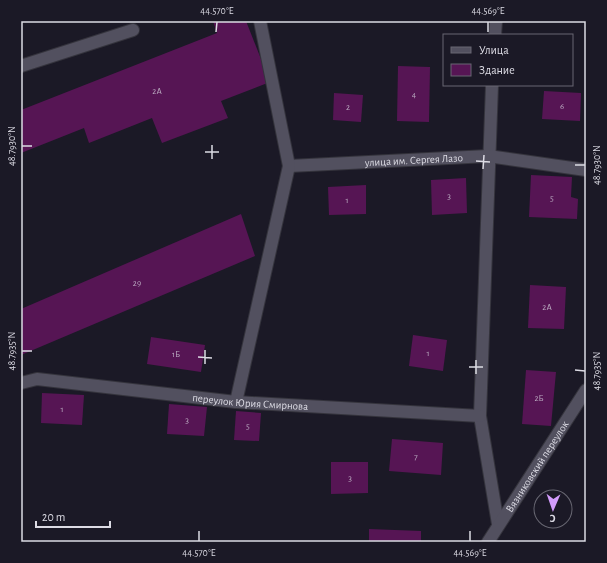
<svg xmlns="http://www.w3.org/2000/svg" width="607" height="563" font-family="'Alegreya Sans',sans-serif">
<style>
.building{fill:#561554}
.lines{fill:none;stroke-linecap:round;stroke-linejoin:round}
.minor-casing{stroke:#35343d;stroke-width:14}
.minor{stroke:#52505f;stroke-width:12}
.ticks{fill:none;stroke:#dcdbe4;stroke-width:1.5}
.labels{text-anchor:middle;stroke-width:3.5;stroke-linejoin:round;paint-order:stroke}
.number-label{font-size:9px;fill:#baaac0}
.street-label{font-size:11px;fill:#dcdbe4;stroke:#1b1926}
.neatline{fill:none;stroke:#dcdbe4;stroke-width:1.5}
.ticks-label{font-size:10px;text-anchor:middle;fill:#dcdbe4}
</style>
<rect width="100%" height="100%" fill="#1b1926"/>
<g class="building">
<polygon points="213,21 246,21 270,82 221,101 228,118 162,143 152,118 89,143 84,128 21,153 21,110 217,33"/>
<polygon points="398,66 430,67 429,122 397,121"/>
<polygon points="544,91 581,93 580,121 542,119"/>
<polygon points="334,93 363,95 361,122 333,120"/>
<polygon points="531,175 572,177 571,197 578,199 577,219 529,217"/>
<polygon points="466,178 467,213 432,215 431,180"/>
<polygon points="366,185 366,214 329,215 328,187"/>
<polygon points="241,214 255,256 21,355 21,309"/>
<polygon points="530,285 566,287 564,329 528,328"/>
<polygon points="413,335 447,340 443,371 409,366"/>
<polygon points="151,337 205,345 201,372 147,364"/>
<polygon points="526,370 556,372 551,426 522,424"/>
<polygon points="42,393 84,395 82,425 41,423"/>
<polygon points="169,404 207,407 204,436 167,434"/>
<polygon points="236,411 261,413 259,441 234,440"/>
<polygon points="392,439 443,443 441,475 389,471"/>
<polygon points="331,462 368,462 368,493 331,494"/>
<polygon points="369,529 421,531 421,542 369,542"/>
</g>
<g class="lines">
<g class="minor-casing">
<g id="minor">
<polyline points="495,35 496,21"/>
<polyline points="21,66 133,30"/>
<polyline points="492,85 480,416 498,524"/>
<path id="s1" d="M289,166L488,156L586,170"/>
<path id="s2" d="M21,383L37,379L236,402L480,416"/>
<polyline points="236,402 289,166 260,21"/>
<path id="s3" d="M488,542L586,390"/>
</g>
</g>
<use href="#minor" class="minor"/>
</g>
<path class="ticks" d="M216,32L217,22M488,32V22M22,146H32M205,152H219M212,159V145M476,161L490,162M575,165H585M483,169L484,155M22,351H32M198,357L212,358M205,364V350M469,367H483M575,370L585,371M476,374V360M199,541V531M470,541V531"/>
<g class="labels">
<g class="number-label">
<text x="157" y="94">2А</text>
<text x="414" y="97">4</text>
<text x="562" y="109">6</text>
<text x="348" y="110">2</text>
<text x="449" y="199">3</text>
<text x="552" y="201">5</text>
<text x="347" y="203">1</text>
<text x="137" y="286">29</text>
<text x="547" y="310">2А</text>
<text x="428" y="356">1</text>
<text x="176" y="357">1Б</text>
<text x="539" y="401">2Б</text>
<text x="62" y="412">1</text>
<text x="187" y="423">3</text>
<text x="248" y="429">5</text>
<text x="416" y="460">7</text>
<text x="350" y="481">3</text>
</g>
<g class="street-label">
<text dy="4" stroke="none"><textPath href="#s1" startOffset="125">улица им. Сергея Лазо</textPath></text>
<text dy="4" stroke="none"><textPath href="#s2" startOffset="231">переулок Юрия Смирнова</textPath></text>
<text dy="4" stroke="none"><textPath href="#s3" startOffset="90">Вязниковский переулок</textPath></text>
</g>
</g>
<rect width="607" height="563" fill="none" stroke="#1b1926" stroke-width="44"/>
<rect x="443" y="34" width="130" height="52" fill="#1b1926" stroke="#686772"/>
<rect x="451" y="47" width="20" height="6" fill="#52505f" stroke="#686772"/>
<text x="479" y="54" font-size="12" fill="#dcdbe4">Улица</text>
<rect x="451" y="64" width="20" height="12" fill="#561554" stroke="#686772"/>
<text x="479" y="74" font-size="12" fill="#dcdbe4">Здание</text>
<g transform="translate(553 509) rotate(182)"><circle r="19" fill="#1b1926" stroke="#686772"/>
<path d="M0-3L7 15L0 10L-7 15Z" fill="#d39cfc"/>
<text y="-6" font-size="11" font-weight="bold" text-anchor="middle" fill="#dcdbe4">С</text>
</g>
<path d="M36 521v6h74v-6" fill="none" stroke="#dcdbe4" stroke-width="2"/>
<text x="42" y="521" font-size="12" fill="#dcdbe4" stroke="#1b1926" stroke-width="3" paint-order="stroke">20 m</text>
<rect x="22" y="22" width="563" height="519" class="neatline"/>
<g class="ticks-label">
<text x="217" y="14">44.570°E</text>
<text x="488" y="14">44.569°E</text>
<text transform="translate(11 146) rotate(-90)" y="4">48.7930°N</text>
<text transform="translate(596 165) rotate(-90)" y="4">48.7930°N</text>
<text transform="translate(11 351) rotate(-90)" y="4">48.7935°N</text>
<text transform="translate(596 371) rotate(-90)" y="4">48.7935°N</text>
<text x="199" y="556">44.570°E</text>
<text x="470" y="556">44.569°E</text>
</g>
</svg>
